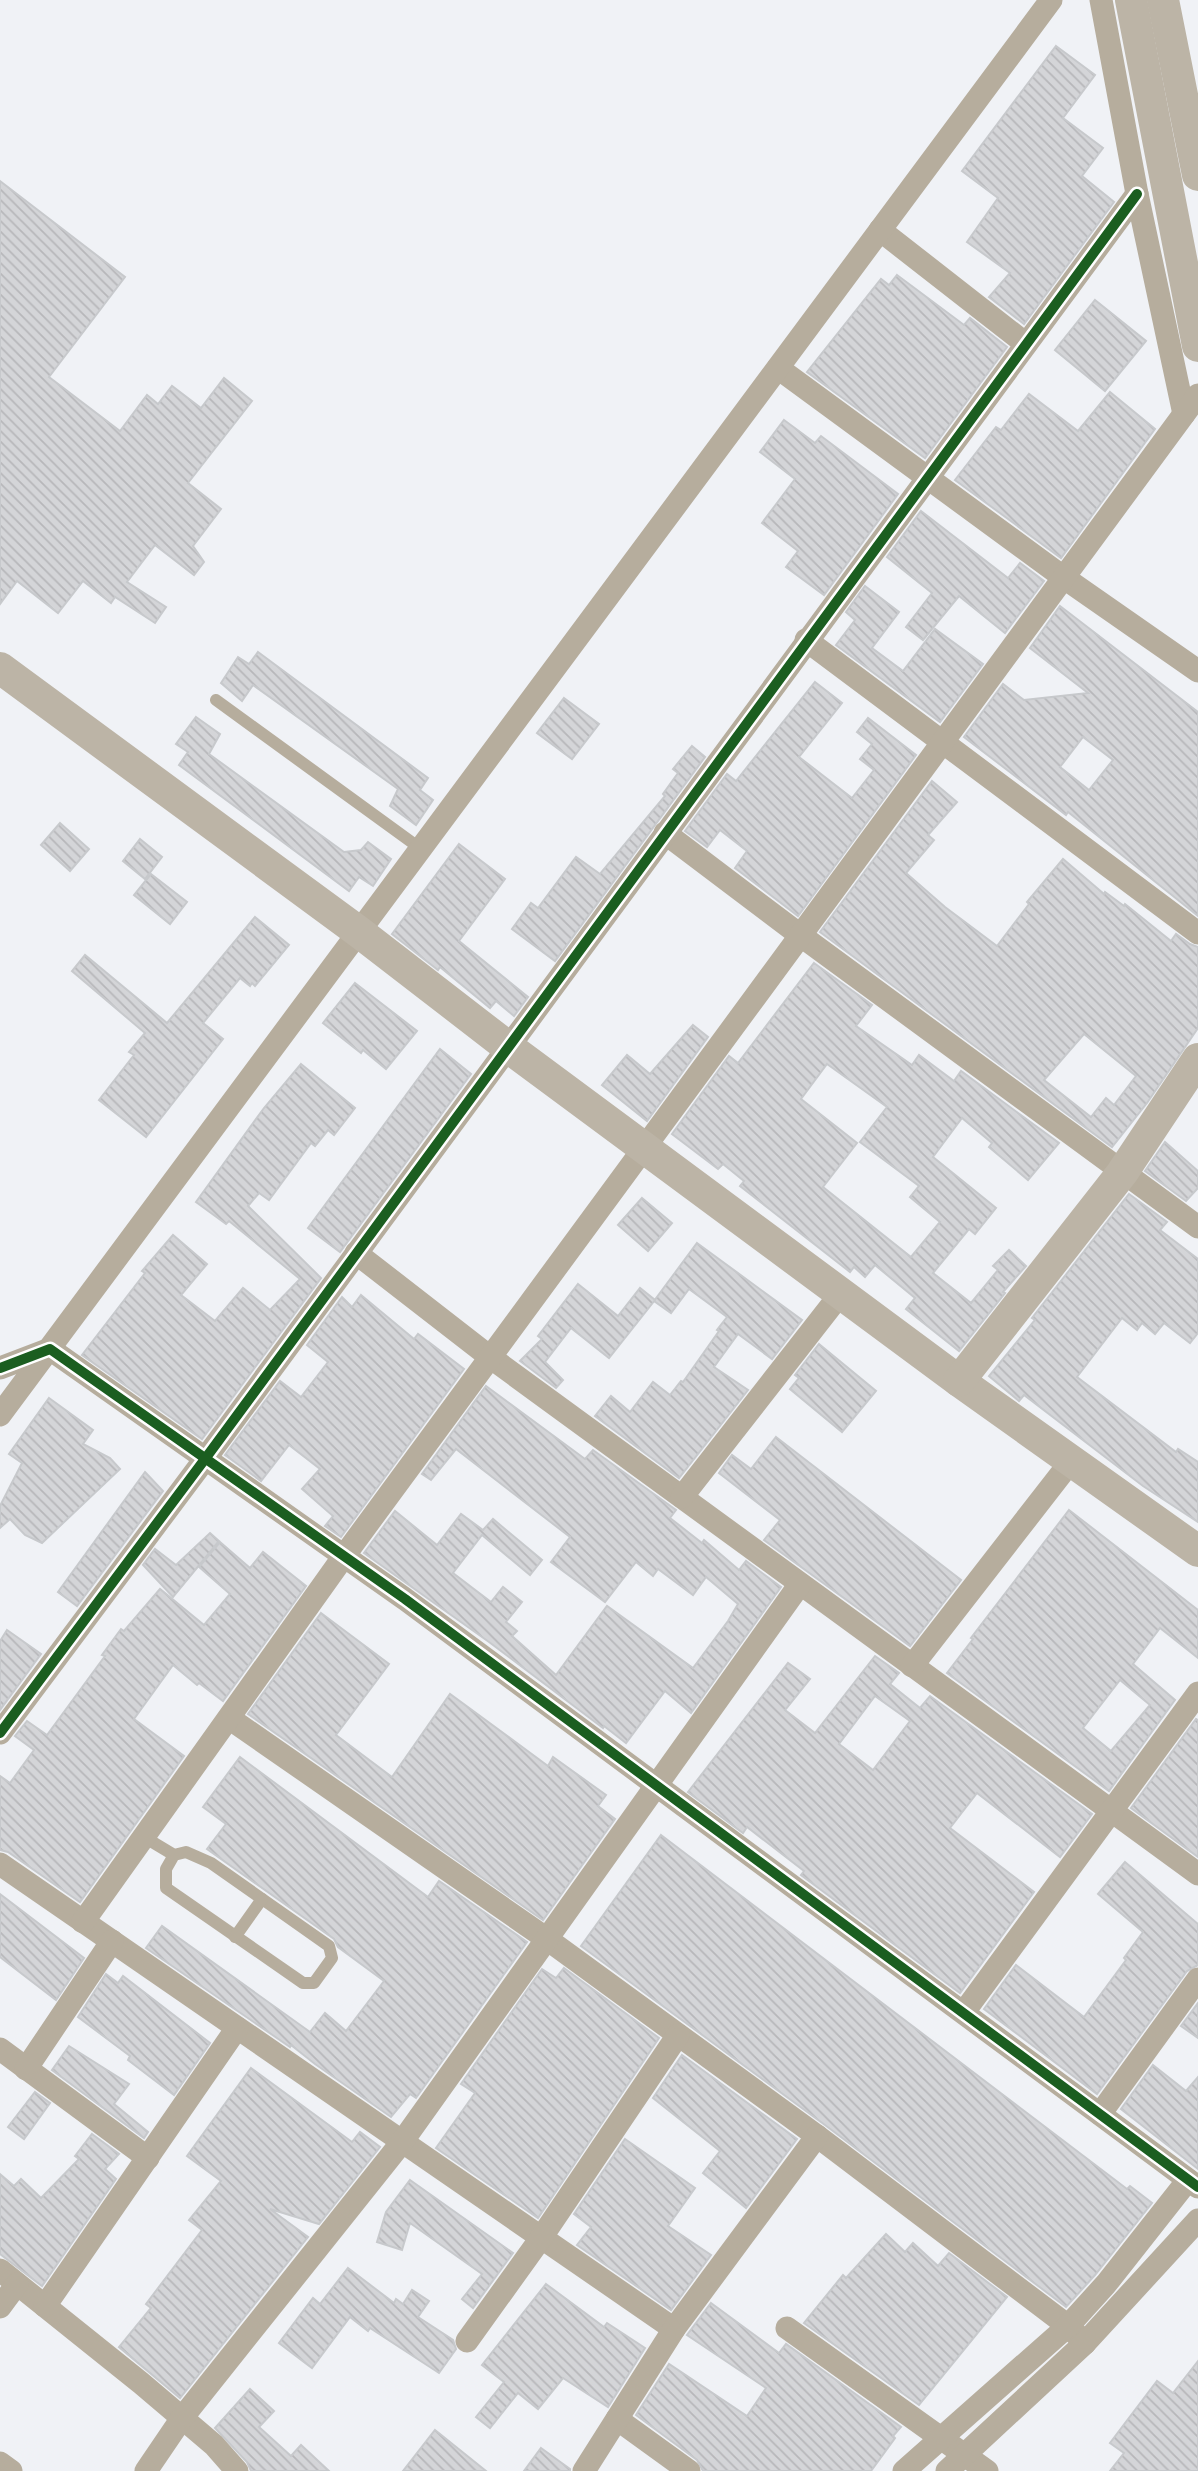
<svg xmlns="http://www.w3.org/2000/svg" width="1198" height="2471" font-family="'Nunito Sans',sans-serif">
<style>
.building{fill:url(#building-back-hatch);stroke:#c7c9cc;stroke-width:2;fill-rule:evenodd}
.lines{fill:none;stroke-linecap:round;stroke-linejoin:round}
.lane{stroke:#b6ad9d;stroke-width:12}
.street{stroke:#b6ad9d;stroke-width:23}
.secondary{stroke:#bcb4a6;stroke-width:32}
.cycleway-casing{stroke:#fff;stroke-width:15}
.cycleway{stroke:#1b5e20;stroke-width:10}
</style>
<defs>
<pattern id="building-back-hatch" width="6" height="6" patternUnits="userSpaceOnUse" patternTransform="scale(1.75)"><rect width="6" height="6" fill="#d4d5d8"/><path d="M-1 5l2 2M0 0l6 6M5-1l2 2" fill="none" stroke="#b7b7ba"/></pattern>
</defs>
<rect width="100%" height="100%" fill="#f0f2f6"/>
<g class="building">
<polygon points="1056,46 1095,75 1063,118 1103,148 1082,176 1114,202 1024,324 989,297 1010,273 967,242 998,198 962,171"/>
<polygon points="0,181 125,277 49,377 120,431 147,395 158,404 172,386 201,408 224,378 252,401 188,483 221,509 193,546 204,562 194,575 155,545 127,582 166,607 155,623 115,597 111,603 83,581 58,613 17,581 0,604"/>
<polygon points="897,275 964,325 970,318 1007,347 925,458 807,372 881,279 889,285"/>
<polygon points="1095,300 1146,341 1105,391 1055,350"/>
<polygon points="1110,392 1155,429 1061,558 955,480 996,427 1001,430 1029,394 1078,431"/>
<polygon points="784,420 815,443 821,436 898,494 824,595 786,567 798,551 762,523 795,479 760,452"/>
<polygon points="921,511 1008,578 1020,563 1044,581 1005,633 959,596 923,640 906,627 932,593 887,557"/>
<polygon points="865,586 899,612 872,648 903,671 935,629 983,664 940,722 836,645 855,620 846,612"/>
<path d="M1060,606L1198,712V916L1068,812L1066,815L964,737L1003,684L1024,700L1088,693L1030,648ZM1083,737L1113,760L1089,790L1060,767Z"/>
<polygon points="258,652 428,778 420,790 433,800 416,825 390,806 398,789 253,685 242,701 221,683 238,657 249,664"/>
<polygon points="815,682 842,703 799,757 852,798 874,770 860,759 872,744 857,732 868,718 916,755 798,916 735,868 747,851 720,830 707,847 685,831 727,774 736,781"/>
<polygon points="564,698 599,724 572,759 537,733"/>
<polygon points="196,717 220,734 209,754 344,852 361,850 368,842 391,859 373,886 359,877 349,891 179,765 188,752 176,744"/>
<polygon points="692,746 705,757 555,961 512,929 531,903 538,908 576,857 600,874 665,796 663,794 678,773 673,769"/>
<path d="M932,781L957,802L928,835L934,840L906,873L945,907L997,946L1029,904L1027,902L1063,859L1104,894L1105,892L1124,906L1125,904L1171,941L1176,934L1190,944L1198,947V1028L1147,1103L1112,1147L820,932ZM1084,1034L1136,1076L1114,1105L1106,1098L1091,1117L1044,1080Z"/>
<polygon points="60,823 89,849 70,871 41,845"/>
<polygon points="140,839 162,857 145,879 123,861"/>
<polygon points="459,844 505,879 459,941 528,997 514,1016 496,1001 490,1008 440,967 438,970 392,934"/>
<polygon points="151,874 187,902 170,924 134,895"/>
<polygon points="255,917 289,945 255,986 252,983 250,986 240,978 203,1023 223,1039 146,1137 99,1100 134,1055 129,1052 145,1033 72,971 85,955 167,1023"/>
<path d="M814,963L872,1005L856,1026L912,1065L919,1055L954,1081L961,1071L1059,1143L1028,1180L989,1147L992,1143L962,1118L933,1157L996,1208L975,1234L969,1229L933,1273L971,1303L998,1270L993,1266L1009,1250L1026,1266L1003,1292L1005,1293L959,1351L906,1309L915,1298L875,1265L865,1277L854,1267L850,1272L740,1186L744,1181L723,1164L718,1169L672,1134L729,1056L738,1063ZM827,1064L887,1107L860,1142L919,1186L910,1197L940,1222L911,1257L823,1187L857,1143L801,1099Z"/>
<polygon points="355,983 417,1031 386,1069 363,1050 361,1053 323,1023"/>
<polygon points="693,1025 708,1037 647,1121 602,1085 627,1055 650,1074"/>
<polygon points="440,1049 471,1074 340,1252 308,1228"/>
<polygon points="301,1064 355,1108 334,1135 328,1130 315,1146 311,1143 269,1200 259,1193 248,1206 321,1278 202,1439 82,1355 145,1273 142,1271 173,1235 207,1264 181,1295 215,1321 243,1288 270,1310 300,1279 229,1221 226,1224 196,1202 264,1108"/>
<polygon points="1165,1142 1198,1171 1198,1188 1186,1201 1145,1171"/>
<polygon points="1129,1194 1167,1222 1160,1230 1198,1259 1198,1333 1190,1343 1164,1323 1155,1334 1142,1323 1137,1330 1122,1318 1077,1377 1176,1452 1178,1449 1198,1462 1198,1522 1143,1486 1024,1395 1019,1401 989,1376 1035,1320 1032,1318"/>
<polygon points="642,1198 672,1223 648,1251 618,1225"/>
<polygon points="697,1243 802,1320 772,1359 738,1334 714,1367 748,1390 679,1478 595,1416 611,1396 630,1412 653,1382 670,1395 681,1381 683,1382 719,1331 717,1330 727,1317 689,1289 671,1313 654,1301"/>
<polygon points="578,1284 618,1316 640,1288 655,1300 609,1358 571,1328 545,1362 563,1380 556,1388 520,1361 542,1339 538,1336"/>
<polygon points="361,1295 414,1339 418,1334 464,1369 341,1537 325,1526 333,1516 302,1489 320,1469 289,1445 261,1481 225,1455 280,1381 301,1397 328,1362 307,1345 342,1297 352,1307"/>
<polygon points="819,1344 876,1391 842,1432 790,1389 799,1378 795,1375"/>
<polygon points="486,1386 585,1459 593,1450 676,1510 670,1518 702,1543 704,1540 739,1570 746,1561 781,1587 691,1713 665,1691 626,1743 604,1726 603,1728 489,1642 364,1553 395,1511 437,1545 461,1514 483,1530 493,1519 542,1560 530,1575 482,1535 453,1573 491,1602 503,1587 522,1602 506,1622 517,1631 512,1636 556,1675 607,1606 693,1668 728,1621 738,1604 706,1577 693,1595 658,1569 653,1576 636,1562 605,1602 551,1562 570,1537 456,1449 431,1480 422,1474"/>
<polygon points="49,1398 93,1430 83,1444 110,1458 120,1469 42,1543 25,1535 10,1519 0,1528 0,1506 22,1463 9,1454"/>
<polygon points="776,1437 961,1580 910,1646 764,1540 780,1520 719,1473 732,1455 751,1469"/>
<polygon points="145,1472 163,1491 77,1606 58,1592"/>
<path d="M1069,1510L1198,1610V1658L1160,1628L1133,1664L1175,1700L1109,1791L947,1673L973,1639L971,1638ZM1120,1680L1150,1705L1111,1751L1083,1728Z"/>
<polygon points="210,1533 219,1541 173,1597 143,1565 155,1549 176,1565"/>
<polygon points="220,1542 250,1568 263,1552 306,1586 223,1701 199,1683 197,1685 173,1665 134,1719 184,1756 80,1902 8,1852 0,1850 0,1776 10,1783 34,1750 15,1736 27,1721 47,1735 105,1656 102,1655 121,1629 124,1631 160,1589 204,1625 230,1594 199,1567"/>
<polygon points="321,1613 389,1664 336,1735 392,1777 450,1694 548,1766 553,1757 606,1795 598,1806 615,1819 543,1920 248,1714"/>
<polygon points="7,1630 41,1654 0,1710 0,1641"/>
<path d="M875,1656L899,1673L890,1684L920,1708L930,1696L1092,1814L1060,1857L977,1793L950,1828L1034,1892L960,1993L801,1875L804,1871L747,1827L743,1833L688,1792L788,1663L810,1679L785,1710L815,1733ZM875,1696L910,1721L873,1770L839,1744Z"/>
<polygon points="1196,1719 1198,1720 1198,1857 1131,1808"/>
<polygon points="240,1757 428,1897 439,1881 527,1942 416,2098 410,2094 391,2117 315,2064 291,2045 290,2047 146,1948 162,1926 310,2032 325,2013 346,2031 384,1981 338,1947 334,1939 207,1849 226,1824 203,1807"/>
<polygon points="661,1835 1127,2189 1130,2186 1152,2203 1095,2275 1066,2307 825,2125 581,1946"/>
<polygon points="1125,1862 1198,1924 1198,1965 1187,1971 1097,2094 984,2009 1016,1965 1084,2017 1126,1960 1124,1958 1143,1932 1098,1894"/>
<polygon points="0,1894 84,1958 56,2000 0,1957"/>
<polygon points="564,1968 659,2038 538,2218 436,2148 475,2093 461,2084 542,1969 556,1978"/>
<polygon points="106,1974 118,1983 123,1976 210,2043 174,2095 128,2060 130,2056 78,2017"/>
<polygon points="1198,2003 1198,2038 1181,2026"/>
<polygon points="69,2046 129,2084 114,2104 148,2132 144,2138 52,2070"/>
<polygon points="682,2055 797,2139 746,2208 703,2173 720,2151 653,2098"/>
<polygon points="1153,2065 1186,2091 1198,2077 1198,2169 1121,2109"/>
<polygon points="251,2068 352,2142 360,2132 380,2147 319,2224 270,2209 308,2237 180,2398 119,2347 151,2308 146,2304 202,2230 189,2220 221,2181 187,2156"/>
<polygon points="35,2092 50,2103 24,2139 8,2127"/>
<polygon points="92,2134 119,2154 105,2169 116,2179 42,2286 0,2254 0,2174 14,2186 21,2179 41,2198 79,2159 75,2156"/>
<polygon points="625,2139 695,2188 668,2226 711,2255 671,2310 577,2245 591,2227 574,2214"/>
<polygon points="410,2180 513,2253 473,2308 462,2299 482,2274 410,2223 402,2250 377,2242 386,2212"/>
<polygon points="886,2234 905,2252 913,2243 938,2266 949,2253 1007,2297 919,2405 804,2323 843,2275 846,2278"/>
<polygon points="348,2268 394,2303 396,2299 403,2304 412,2290 429,2301 418,2317 453,2340 456,2349 439,2373 370,2328 368,2331 350,2317 312,2368 279,2343 313,2298 320,2304"/>
<polygon points="546,2284 604,2327 607,2323 645,2348 608,2407 563,2378 538,2409 518,2393 490,2428 476,2417 504,2382 482,2365"/>
<polygon points="711,2303 779,2353 786,2344 901,2427 893,2436 895,2438 871,2471 703,2471 697,2460 636,2415 669,2364 747,2416 766,2388 687,2335"/>
<polygon points="1198,2361 1198,2471 1110,2471 1124,2453 1110,2443 1157,2381 1173,2393"/>
<polygon points="250,2389 274,2411 259,2427 291,2456 301,2445 329,2471 251,2471 247,2462 215,2428"/>
<polygon points="435,2430 486,2471 403,2471"/>
<polygon points="541,2448 570,2469 570,2471 524,2471"/>
</g>
<g class="lines">
<g class="lane">
<polyline points="216,700 421,849"/>
<polyline points="144,1837 174,1855 186,1852 211,1863 329,1946 332,1958 314,1983 303,1983 166,1888 166,1869 174,1855"/>
<polyline points="235,1937 262,1899"/>
</g>
<g class="street">
<polyline points="1101,0 1137,194 1184,414"/>
<polyline points="880,230 1026,344"/>
<polyline points="778,368 1063,577 1198,671"/>
<polyline points="806,640 1198,933"/>
<polyline points="665,833 800,935 1198,1227"/>
<polyline points="356,1253 490,1357 1198,1874"/>
<polyline points="0,1368 50,1349 405,1599 1198,2187"/>
<polyline points="0,1415 1051,0"/>
<polyline points="682,1497 842,1292"/>
<polyline points="912,1666 1072,1460"/>
<polyline points="229,1718 547,1939 817,2136 1068,2326 1085,2343"/>
<polyline points="0,1733 205,1459 1137,194"/>
<polyline points="0,1864 674,2329"/>
<polyline points="83,1922 344,1556 1198,395"/>
<polyline points="964,2012 1198,1693"/>
<polyline points="0,2049 148,2158"/>
<polyline points="26,2069 112,1941"/>
<polyline points="1100,2114 1198,1979"/>
<polyline points="0,2270 141,2383 214,2445 237,2471"/>
<polyline points="45,2306 237,2028"/>
<polyline points="0,2307 17,2284"/>
<polyline points="787,2328 987,2471"/>
<polyline points="467,2341 541,2238 678,2035"/>
<polyline points="617,2419 689,2471"/>
<polyline points="0,2463 11,2471"/>
<polyline points="146,2471 182,2418 402,2142 800,1584"/>
<polyline points="584,2471 674,2329 817,2136"/>
<polyline points="904,2471 1068,2326 1106,2284 1188,2180"/>
<polyline points="947,2471 1085,2343 1198,2220"/>
</g>
<g class="secondary">
<polyline points="1131,0 1198,346"/>
<polyline points="1163,0 1198,175"/>
<polyline points="0,668 359,932 508,1047 959,1381 1198,1551"/>
<polyline points="959,1381 1122,1173 1198,1059"/>
</g>
<g class="cycleway-casing">
<g id="cycleway">
<polyline points="0,1368 50,1349 405,1599 1198,2187"/>
<polyline points="0,1733 205,1459 1137,194"/>
</g>
</g>
<use href="#cycleway" class="cycleway"/>
</g>
</svg>
